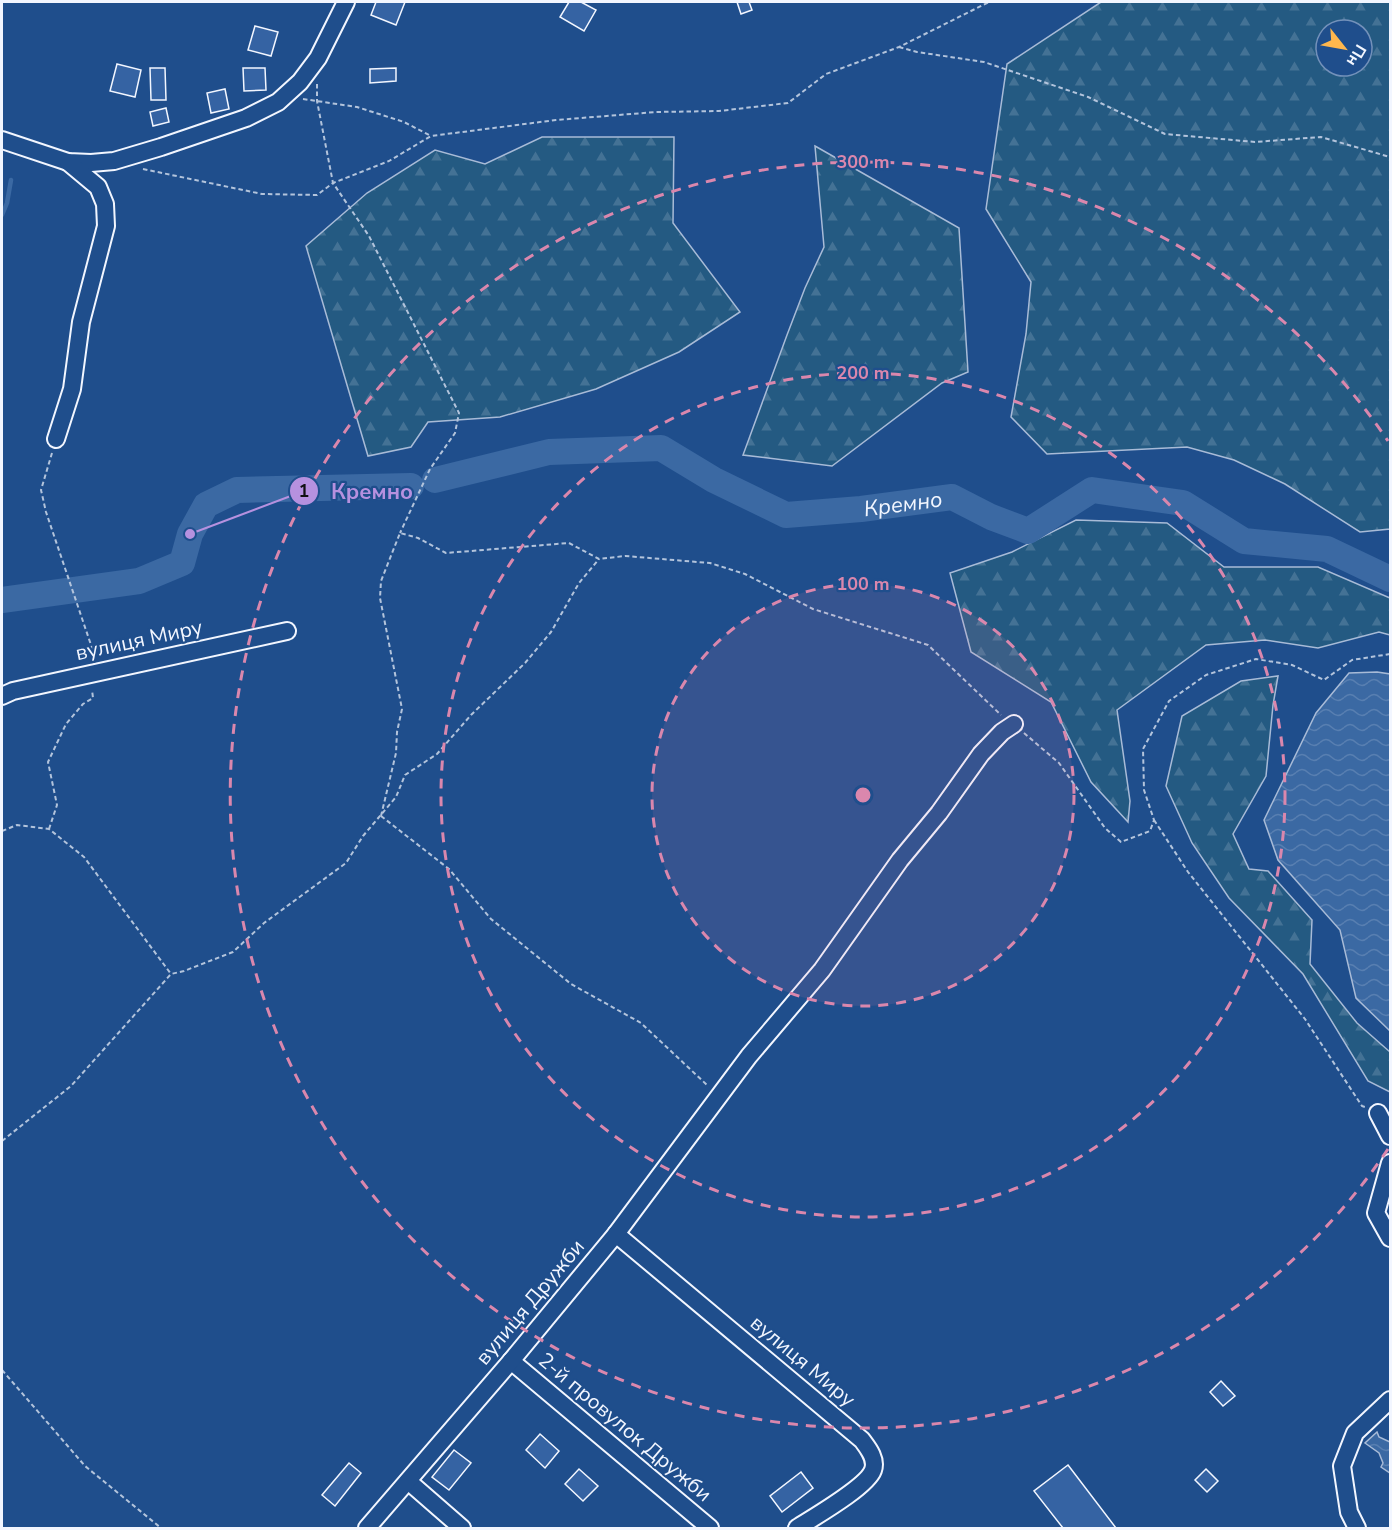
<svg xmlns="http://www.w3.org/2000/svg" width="1392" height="1530" font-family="'Nunito Sans',sans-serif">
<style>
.forest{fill:url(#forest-firs);stroke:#a8bbd7;stroke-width:1.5;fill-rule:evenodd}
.water{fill:url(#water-waves);stroke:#a8bbd7;stroke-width:1.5}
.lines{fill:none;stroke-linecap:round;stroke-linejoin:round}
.stream{stroke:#3b69a3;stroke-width:4.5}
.river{stroke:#3b69a3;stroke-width:26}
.building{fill:#3563a3;stroke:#f2f6ff;stroke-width:1.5}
.minor-casing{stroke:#f2f6ff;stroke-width:20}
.path{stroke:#b3c4dc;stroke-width:2;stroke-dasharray:4.5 3;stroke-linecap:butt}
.minor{stroke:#1f4e8c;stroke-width:16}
.ring{fill:none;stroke:#da87ad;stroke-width:3;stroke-dasharray:10 8}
.labels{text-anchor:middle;stroke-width:4.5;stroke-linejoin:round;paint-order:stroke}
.street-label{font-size:21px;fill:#f2f6ff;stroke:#1f4e8c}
.water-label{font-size:22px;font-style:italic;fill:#f2f6ff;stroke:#1f4e8c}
.centre{fill:#da87ad;stroke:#1f4e8c;stroke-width:3}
.ring-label{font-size:18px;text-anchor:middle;font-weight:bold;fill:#da87ad;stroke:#1f4e8c;stroke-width:4.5;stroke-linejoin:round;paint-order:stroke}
.leader{fill:none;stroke:#b691df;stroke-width:2}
.callout-dot{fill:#b691df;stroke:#1f4e8c;stroke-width:2}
.mark-label{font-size:18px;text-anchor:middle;font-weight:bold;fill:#111}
.callout-label{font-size:22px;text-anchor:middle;font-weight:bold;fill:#b691df;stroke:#1f4e8c;stroke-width:4.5;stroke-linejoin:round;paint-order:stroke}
</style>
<defs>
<pattern id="forest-firs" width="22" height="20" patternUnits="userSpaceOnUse" patternTransform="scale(1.5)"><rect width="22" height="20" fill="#245a82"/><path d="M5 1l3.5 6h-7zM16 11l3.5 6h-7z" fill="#447295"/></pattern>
<pattern id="water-waves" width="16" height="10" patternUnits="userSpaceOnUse" patternTransform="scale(1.5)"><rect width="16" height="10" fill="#3b69a3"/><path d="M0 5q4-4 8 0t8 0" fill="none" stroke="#587fb1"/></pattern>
</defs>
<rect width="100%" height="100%" fill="#1f4e8c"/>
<g class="forest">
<path d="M1101,2H1390V529L1360,532L1285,484L1234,460L1187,447L1047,454L1011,417L1026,334L1031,282L986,209L1007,64ZM1326,30H1362V66H1326Z"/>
<polygon points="542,137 674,137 673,223 740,312 679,352 596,389 500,417 428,422 411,447 368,456 306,246 367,193 435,150 485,164"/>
<polygon points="815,146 959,228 968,372 942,383 832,466 743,455 787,335 805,288 824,247"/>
<polygon points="1076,520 1167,523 1224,567 1318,567 1390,598 1390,635 1379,632 1318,648 1265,640 1206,645 1117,710 1130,801 1128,822 1091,782 1051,702 971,652 950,573 1012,552"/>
<polygon points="1278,676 1273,705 1266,776 1233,834 1249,869 1268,871 1312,920 1310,964 1357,1023 1390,1052 1390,1092 1368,1081 1303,974 1229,898 1192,843 1166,786 1182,716 1241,681"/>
</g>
<g class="water">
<polygon points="1377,672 1390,674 1390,1031 1356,998 1340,930 1278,860 1264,820 1316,713 1349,673"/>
<polygon points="1377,1432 1379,1437 1390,1442 1390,1473 1381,1467 1383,1463 1379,1453 1365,1443"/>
</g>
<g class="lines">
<polyline class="stream" points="2,215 7,203 11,180"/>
<g class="river">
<path id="s1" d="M435,480L549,452L661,448L714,480L786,515L861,509L952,497L991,517L1028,531L1092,490L1183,503L1244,541L1327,549L1390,579"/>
<polyline points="2,600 139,581 182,563 190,534 206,505 237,490 411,486"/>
</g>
</g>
<g class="building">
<polygon points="376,2 405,2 396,25 371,15"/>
<polygon points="569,2 581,2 596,10 584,31 560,17"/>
<polygon points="737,2 749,2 752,10 741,14"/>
<polygon points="255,26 278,32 271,56 248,50"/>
<polygon points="117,64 141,70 135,97 110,91"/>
<polygon points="150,68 165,68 166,100 151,100"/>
<polygon points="243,68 265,68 266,90 244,91"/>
<polygon points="396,68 396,81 370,83 370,69"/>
<polygon points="225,89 229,109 211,113 207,93"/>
<polygon points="166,108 169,122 153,126 150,112"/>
<polygon points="1221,1381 1235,1396 1223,1406 1210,1392"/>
<polygon points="540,1434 559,1451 545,1468 526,1450"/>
<polygon points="454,1450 471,1463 449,1490 432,1477"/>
<polygon points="349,1463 361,1473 335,1506 322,1495"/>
<polygon points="1068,1465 1116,1528 1063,1528 1034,1491"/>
<polygon points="579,1469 598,1486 583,1501 565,1484"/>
<polygon points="1206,1469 1218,1481 1207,1492 1195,1480"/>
<polygon points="801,1472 813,1488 782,1512 770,1496"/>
</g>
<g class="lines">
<g class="minor-casing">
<g id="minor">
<polyline points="2,140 68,162 91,163 114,161 161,147 246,118 278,102 300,82 318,58 346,2"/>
<polyline points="56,439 72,389 81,322 106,226 105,204 98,187 68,162"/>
<polyline points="2,696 13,691 287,631"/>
<polyline points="1378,1113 1390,1136"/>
<polyline points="1390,1163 1376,1213 1390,1238"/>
<path d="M616,1234L862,1440C868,1448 877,1459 873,1470C867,1487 814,1517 797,1528"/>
<polyline points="511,1361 710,1528"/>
<polyline points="408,1481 462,1528"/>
<polyline points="367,1528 511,1361 616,1234 749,1056 822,970 900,860 939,813 981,754 1002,732 1014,724"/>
<polyline points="1357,1528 1349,1512 1342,1466 1355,1433 1390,1400"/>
</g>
</g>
<g class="path">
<polyline points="899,47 917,52 984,62 1088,97 1165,134 1255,142 1321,137 1390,157"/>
<polyline points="317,84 317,101 333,183 369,236 459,413 455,433 430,469 400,533"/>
<polyline points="303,99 357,107 404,122 431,136"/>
<polyline points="143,169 262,194 317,195 333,183 389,161 431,136 556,120 656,112 719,111 788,103 826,74 899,47 989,2"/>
<polyline points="52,453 41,490 46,512 91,645 93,659"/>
<polyline points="1024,733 1059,763 1105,828 1121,842 1150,831 1154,820 1144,790 1143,749 1169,701 1206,675 1256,659 1292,665 1324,680 1352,660 1390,654"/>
<polyline points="381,816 396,753 397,732 402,709 380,598 381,581 400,533 418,538 446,553 569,543 599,559 625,556 710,563 745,574 813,609 928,645 1001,715"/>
<polyline points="381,816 449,869 491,919 571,984 641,1023 707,1085"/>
<polyline points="1154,820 1188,872 1305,1019 1362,1106 1365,1107"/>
<polyline points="49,829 57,805 48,762 66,724 83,704 93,698 92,690"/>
<polyline points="2,831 17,825 49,829 84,857 171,974"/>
<polyline points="2,1141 71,1086 171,974 184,971 233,952 264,923 346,863 363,836 396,797 405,775 437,754 471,715 525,663 551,632 579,583 599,559"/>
<polyline points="2,1370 85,1466 161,1528"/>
</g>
<use href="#minor" class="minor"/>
</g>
<circle cx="863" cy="795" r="211" fill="#da87ad" fill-opacity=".12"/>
<g class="ring">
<circle cx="863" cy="795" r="211"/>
<circle cx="863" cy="795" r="422"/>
<path d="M1388 1149A633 633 0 1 1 1388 441"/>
</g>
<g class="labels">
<g class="street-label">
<text transform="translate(139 640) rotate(-12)" y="7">вулиця Миру</text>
<text transform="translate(530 1302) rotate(-50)" y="7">вулиця Дружби</text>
<text transform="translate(803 1361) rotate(40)" y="7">вулиця Миру</text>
<text transform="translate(625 1427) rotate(40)" y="7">2-й провулок Дружби</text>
</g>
<g class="water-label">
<text dy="8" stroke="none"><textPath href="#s1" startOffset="489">Кремно</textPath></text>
</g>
</g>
<circle cx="863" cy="795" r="9" class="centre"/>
<g class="ring-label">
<text x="863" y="168">300 m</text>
<text x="863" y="379">200 m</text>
<text x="863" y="590">100 m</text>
</g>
<path class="leader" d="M190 534L304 491"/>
<g class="callout-dot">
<circle cx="190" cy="534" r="6"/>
<circle cx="304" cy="491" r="15"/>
</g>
<g class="mark-label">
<text x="304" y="497">1</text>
</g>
<g class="callout-label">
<text x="372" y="499">Кремно</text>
</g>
<rect width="1392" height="1530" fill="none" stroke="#f2f6ff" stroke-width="6"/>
<g transform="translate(1344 48) rotate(121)"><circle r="28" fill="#1f4e8c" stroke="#7391ba" stroke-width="1.5"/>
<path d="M0-4.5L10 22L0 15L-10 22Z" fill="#ffb74d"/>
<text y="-9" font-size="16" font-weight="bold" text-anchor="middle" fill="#f2f6ff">Пн</text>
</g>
</svg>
